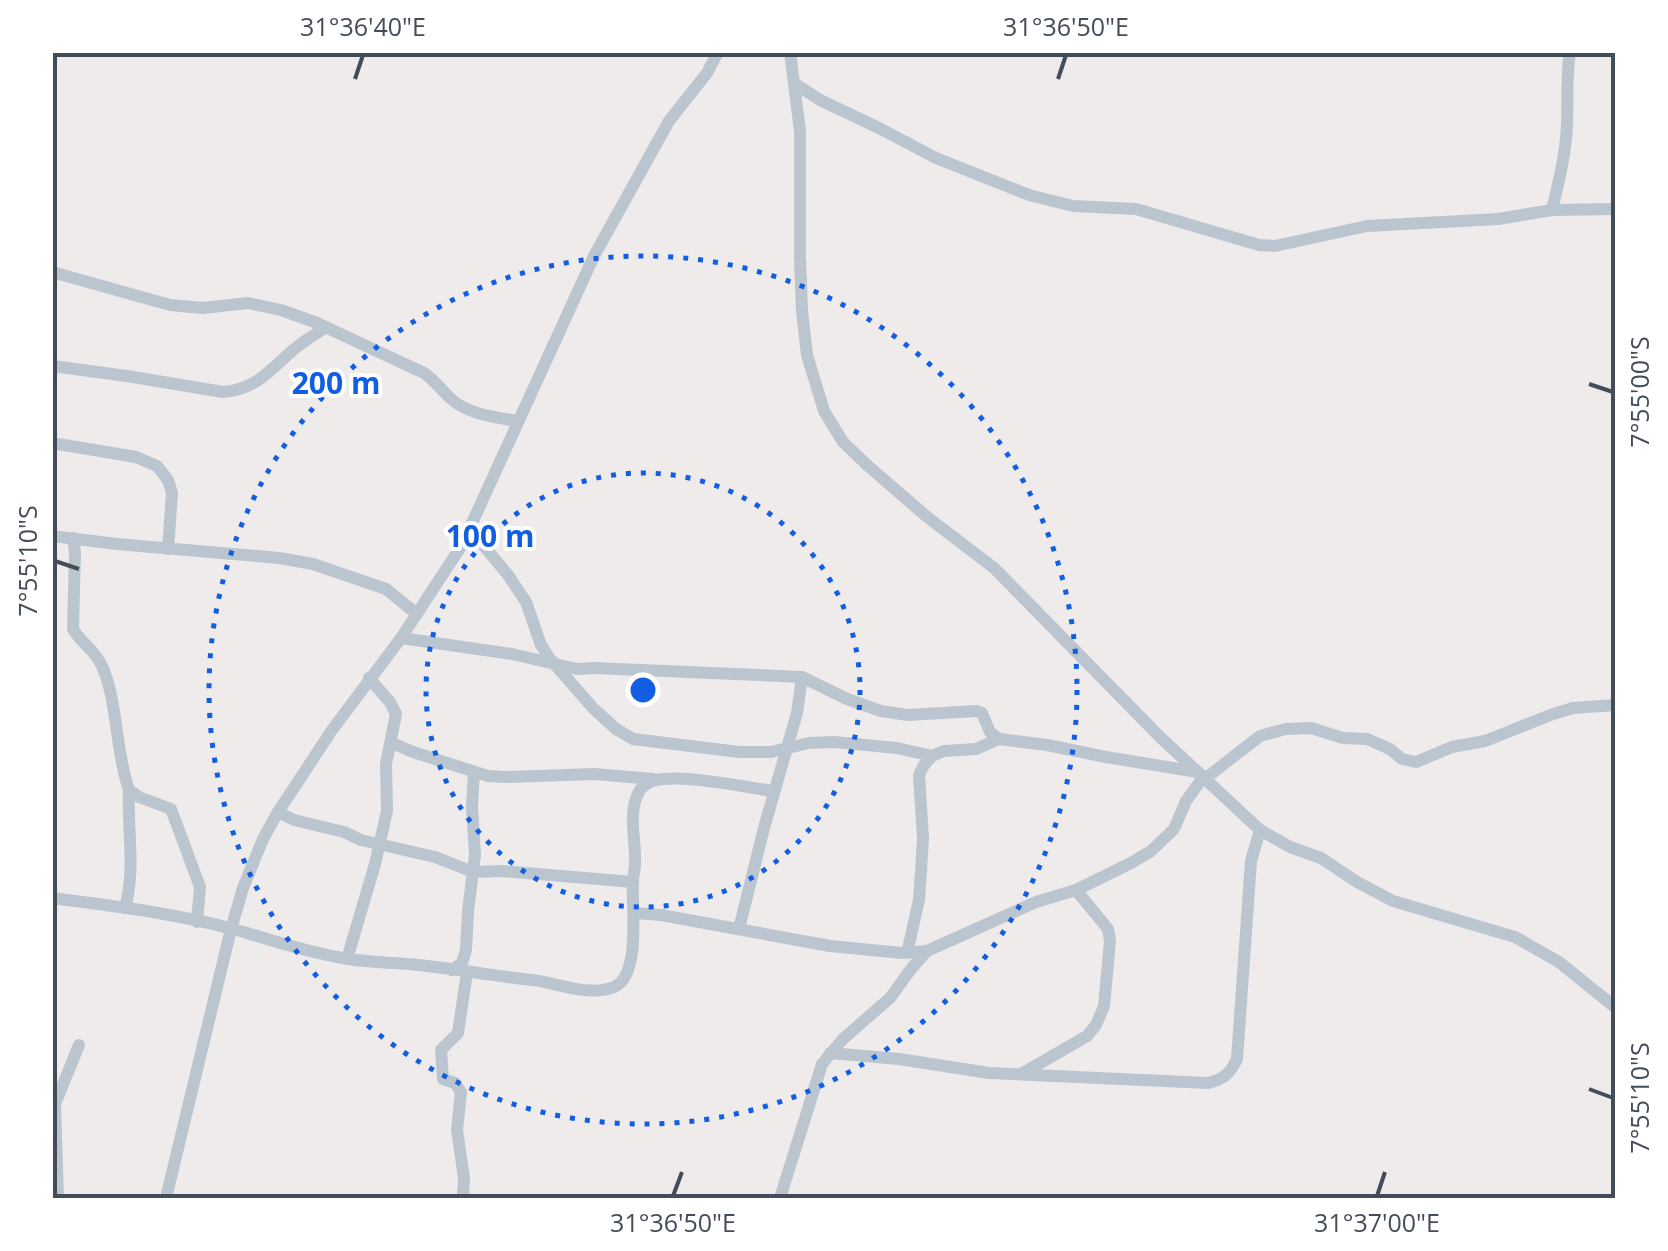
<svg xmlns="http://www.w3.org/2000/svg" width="1668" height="1251" font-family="'Open Sans',sans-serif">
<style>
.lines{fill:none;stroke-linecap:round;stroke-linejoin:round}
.street{stroke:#bbc5cf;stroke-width:12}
.ticks{fill:none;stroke:#434d59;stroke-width:4}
.ring{fill:none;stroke:#115ee3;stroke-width:5;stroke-dasharray:5 10}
.centre{fill:#115ee3;stroke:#fff;stroke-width:5}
.ring-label{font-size:30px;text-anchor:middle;font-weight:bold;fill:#115ee3;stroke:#fff;stroke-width:8;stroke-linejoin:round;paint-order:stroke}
.neatline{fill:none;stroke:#434d59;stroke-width:4}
.ticks-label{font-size:25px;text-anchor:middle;fill:#434d59}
</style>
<rect width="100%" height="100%" fill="#efebeb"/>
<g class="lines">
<g class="street">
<polyline points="790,52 800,131 800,258 802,311 807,355 824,411 843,442 867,465 926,516 994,568 1160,737 1260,830 1290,847 1321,858 1357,882 1393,901 1515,937 1559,962 1616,1008"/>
<polyline points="794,83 820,100 879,128 936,158 1029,195 1073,206 1136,209 1259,245 1275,246 1367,226 1498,219 1552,210 1616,209"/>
<path d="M1552,210C1559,181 1566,153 1567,124C1568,100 1566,76 1570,52"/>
<path d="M52,272L170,305L203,308L248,303L281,310L317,323L424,373C434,380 439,387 448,396C465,414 494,417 517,421"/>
<path d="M52,366L127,376L223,392C256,389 268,372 292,351C302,342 314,335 326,327"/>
<polyline points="52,443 136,457 157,466 168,480 172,493 168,549"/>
<polyline points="469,528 508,575 526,602 541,645 550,659 593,708 616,729 633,739 739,752 771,752 809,743 834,742 897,748 932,756"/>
<polyline points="52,536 117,544 279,558 313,564 386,589 417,614"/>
<path d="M73,538L75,552L73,629C81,643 96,651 102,666C118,702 115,750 129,790L139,797L171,809L200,887L197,922"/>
<polyline points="401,638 512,654 577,669 594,668 802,677 847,699 881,711 908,715 976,711 982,713 990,732 999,739 1047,745 1106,757 1198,772"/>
<polyline points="392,743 413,752 488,776 505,777 594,774 653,779"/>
<polyline points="1206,778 1260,736 1286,729 1311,728 1343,738 1367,739 1390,749 1402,759 1416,762 1452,747 1485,741 1553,714 1573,708 1616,705"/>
<polyline points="278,812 294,820 344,832 361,840 435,857 473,872 502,871 633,882"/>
<path d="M52,898C112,906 174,913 233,929C269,939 305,952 343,958C368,963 393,962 419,965C456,969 494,976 532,980C558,983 589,997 614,987C642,975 631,904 633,879C634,871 636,865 635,857C635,838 629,814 637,796C639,789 646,783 652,781C679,773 744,787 773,791"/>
<path d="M125,908C136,869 127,830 129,790"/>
<polyline points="635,913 661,915 830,946 902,953 927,951 1036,902 1076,890 1131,863 1151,851 1174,829 1186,801 1204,776"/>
<polyline points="739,929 764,828 797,713 802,677"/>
<polyline points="907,953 919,900 921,871 923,838 919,775 924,765 932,756 944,751 976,749 999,739"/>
<polyline points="347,959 375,864 387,811 386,764 396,714 390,702 369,678"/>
<polyline points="452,970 462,963 466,950 468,911 475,855 472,806 474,772"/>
<path d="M830,1053L899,1059L989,1073L1208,1083C1224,1079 1230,1074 1237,1059L1251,861L1260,830"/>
<polyline points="1023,1073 1087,1036 1096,1025 1104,1006 1110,941 1108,929 1076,890"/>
<polyline points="58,1198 55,1104 79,1045"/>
<polyline points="166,1198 231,929 243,888 263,839 278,812 332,730 401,638 462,545 594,256 669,121 707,73 718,52"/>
<polyline points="463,1198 464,1178 457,1130 461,1092 455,1083 443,1079 441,1050 458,1033 467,972"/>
<polyline points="780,1198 822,1064 843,1039 890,998 911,969 927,951"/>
</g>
</g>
<path class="ticks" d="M355,79L363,55M1058,79L1066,55M1589,384L1613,392M55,561L79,569M1589,1089L1613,1098M673,1196L682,1172M1377,1196L1385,1172"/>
<g class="ring">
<circle cx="643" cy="690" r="217"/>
<circle cx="643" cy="690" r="434"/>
</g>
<circle cx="643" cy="690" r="15" class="centre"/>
<g class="ring-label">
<text x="336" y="394">200 m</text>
<text x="490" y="547">100 m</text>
</g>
<rect width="1668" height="1251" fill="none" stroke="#ffffff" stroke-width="110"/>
<rect x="55" y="55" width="1558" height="1141" class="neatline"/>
<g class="ticks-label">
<text x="363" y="36">31°36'40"E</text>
<text x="1066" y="36">31°36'50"E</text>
<text transform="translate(1640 392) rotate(-90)" y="9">7°55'00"S</text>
<text transform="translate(28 561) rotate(-90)" y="9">7°55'10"S</text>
<text transform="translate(1640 1098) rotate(-90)" y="9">7°55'10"S</text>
<text x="673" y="1232">31°36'50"E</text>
<text x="1377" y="1232">31°37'00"E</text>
</g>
</svg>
